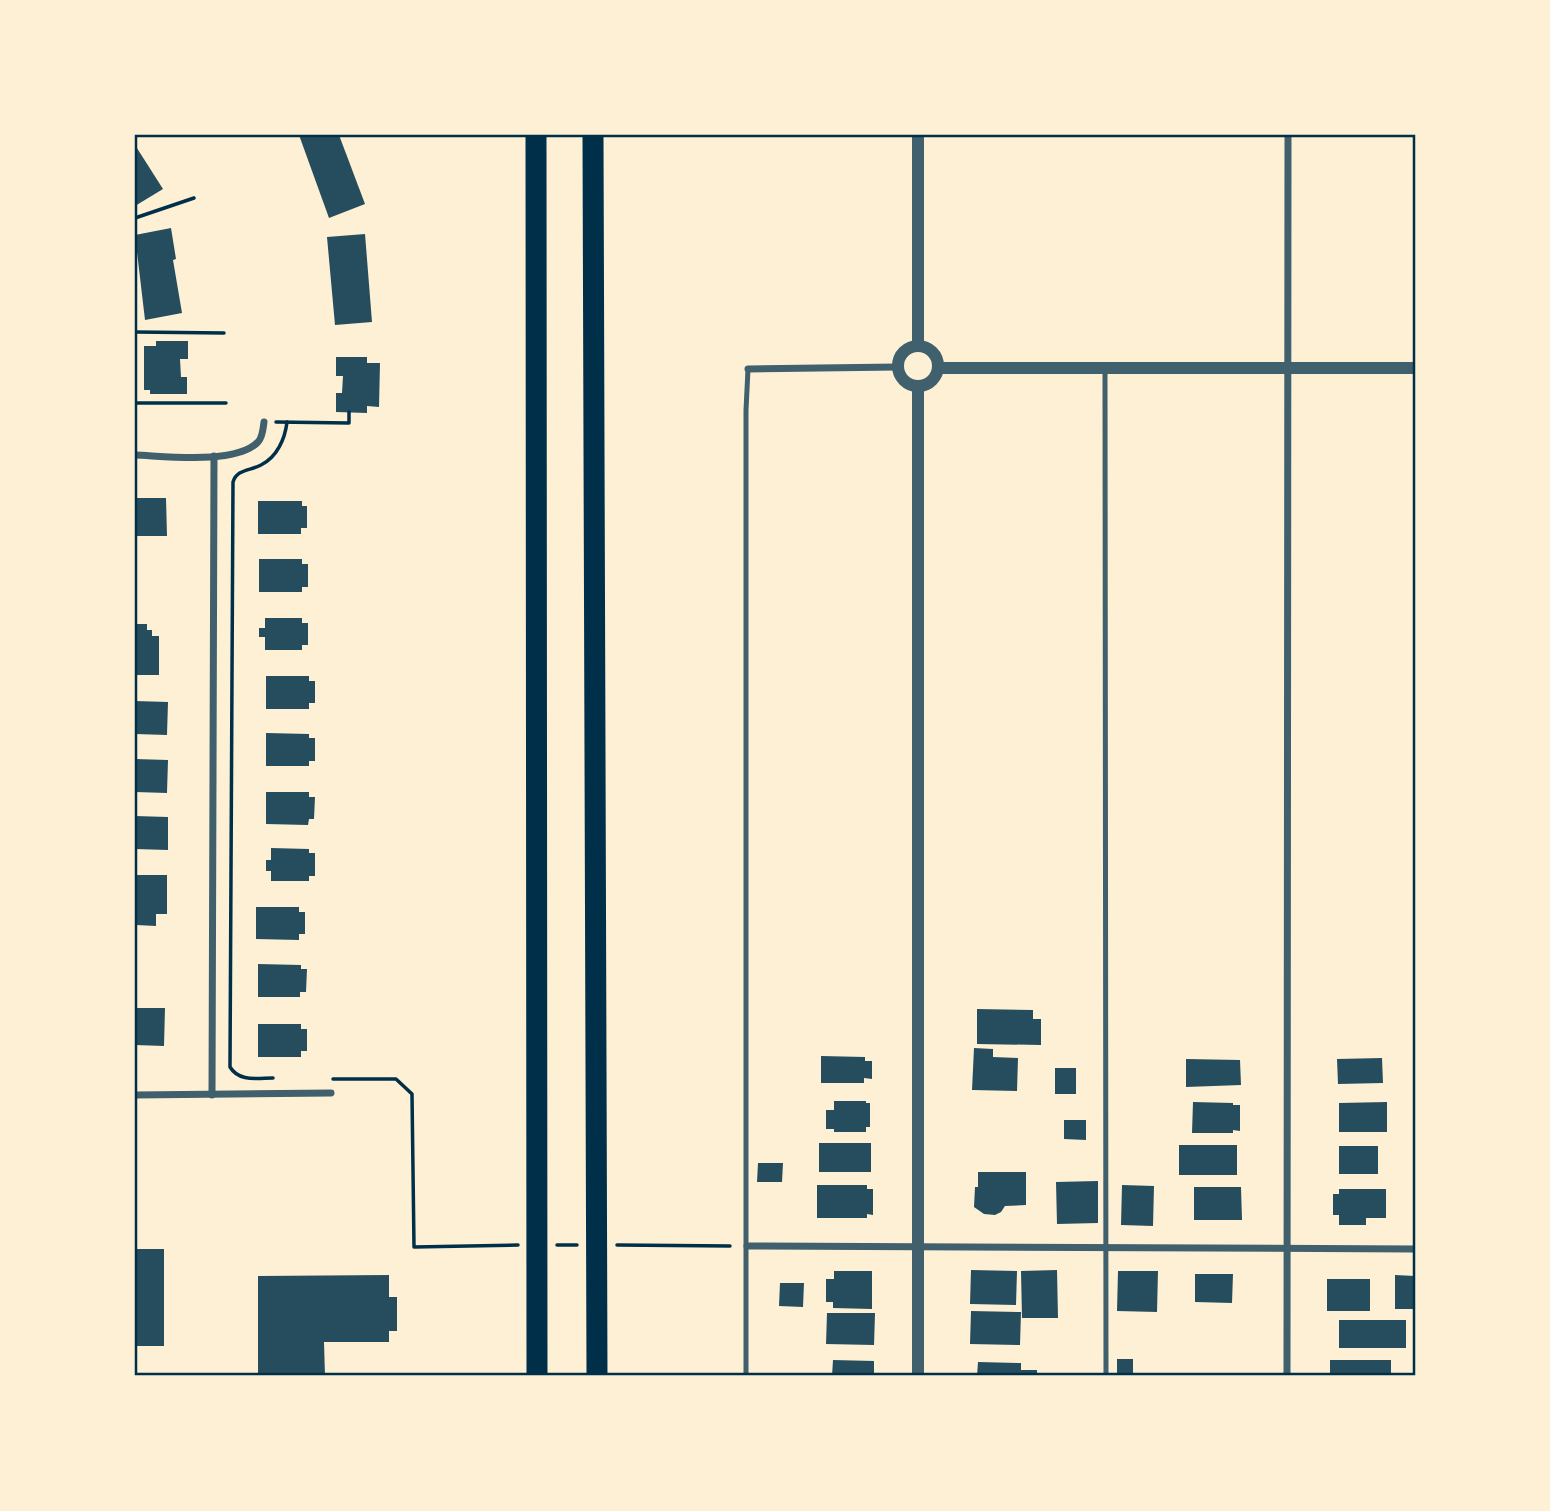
<svg xmlns="http://www.w3.org/2000/svg" width="1550" height="1511" font-family="'Crimson Pro',serif">
<style>
.building{fill:#264d5e}
.lines{fill:none;stroke-linecap:round;stroke-linejoin:round}
.path{stroke:#003049;stroke-width:3.5}
.service{stroke:#3f606c;stroke-width:5}
.minor{stroke:#3f606c;stroke-width:7}
.tertiary{stroke:#3f606c;stroke-width:12}
.motorway{stroke:#003049;stroke-width:21}
.neatline{fill:none;stroke:#003049;stroke-width:2.5}
</style>
<rect width="100%" height="100%" fill="#fdf0d5"/>
<g class="building">
<polygon points="299,135 339,135 365,204 329,218"/>
<polygon points="135,145 163,189 135,206"/>
<polygon points="171,228 176,259 173,260 182,313 145,320 135,235"/>
<polygon points="365,234 372,322 335,325 327,237"/>
<polygon points="156,341 188,341 188,359 180,359 181,377 187,377 187,394 150,394 150,390 144,390 144,346 156,346"/>
<polygon points="336,357 367,357 367,363 380,363 379,407 367,406 367,413 336,412 336,393 342,393 343,376 336,376"/>
<polygon points="135,498 166,498 167,536 135,536"/>
<polygon points="258,501 302,501 302,506 307,506 307,528 301,528 301,534 258,534"/>
<polygon points="259,559 302,559 302,564 308,564 308,587 302,587 302,592 259,592"/>
<polygon points="265,618 302,618 302,623 308,623 308,645 302,645 302,650 265,650 265,637 259,637 259,628 265,628"/>
<polygon points="135,624 147,624 147,630 152,630 152,636 159,636 159,675 135,675"/>
<polygon points="266,676 309,676 309,681 315,681 315,703 309,703 309,709 266,709"/>
<polygon points="135,701 168,702 167,735 135,734"/>
<polygon points="266,733 309,734 309,738 315,738 315,761 309,761 309,766 266,766"/>
<polygon points="135,759 168,760 167,793 135,792"/>
<polygon points="266,792 309,792 309,797 315,797 314,819 309,819 308,825 266,824"/>
<polygon points="135,816 168,817 168,850 135,849"/>
<polygon points="271,848 309,849 309,853 315,853 315,876 309,876 309,881 271,881 271,871 266,871 266,860 271,860"/>
<polygon points="135,875 167,875 167,914 156,914 156,926 136,925"/>
<polygon points="256,907 299,907 299,912 305,912 305,934 299,934 299,940 256,939"/>
<polygon points="258,964 301,965 301,969 307,969 306,992 300,992 300,997 258,997"/>
<polygon points="135,1008 165,1008 164,1046 135,1045"/>
<polygon points="977,1009 1033,1010 1033,1019 1041,1019 1041,1045 977,1044"/>
<polygon points="258,1024 301,1024 301,1029 307,1029 307,1051 301,1051 301,1057 258,1057"/>
<polygon points="974,1048 993,1049 993,1057 1018,1058 1017,1091 972,1090"/>
<polygon points="821,1056 865,1057 865,1061 872,1061 872,1079 864,1078 864,1083 821,1083"/>
<polygon points="1382,1058 1383,1083 1338,1084 1337,1059"/>
<polygon points="1186,1059 1240,1060 1241,1085 1186,1087"/>
<rect x="1055" y="1068" width="21" height="26"/>
<polygon points="834,1101 866,1101 866,1103 870,1103 870,1127 866,1127 866,1132 834,1132 834,1129 826,1129 826,1110 834,1110"/>
<polygon points="1193,1102 1233,1103 1233,1105 1240,1105 1240,1131 1233,1130 1233,1133 1192,1133"/>
<polygon points="1387,1102 1387,1132 1339,1132 1339,1103"/>
<polygon points="1064,1120 1086,1120 1086,1140 1064,1139"/>
<rect x="819" y="1143" width="52" height="29"/>
<rect x="1179" y="1145" width="58" height="30"/>
<rect x="1339" y="1146" width="39" height="28"/>
<polygon points="758,1163 783,1163 782,1182 757,1182"/>
<polygon points="978,1172 1026,1172 1026,1205 1005,1206 1001,1212 995,1215 984,1214 974,1207 975,1187 978,1187"/>
<polygon points="1098,1181 1098,1223 1057,1224 1056,1182"/>
<polygon points="817,1185 867,1185 867,1189 873,1189 873,1215 867,1214 867,1218 817,1218"/>
<polygon points="1122,1185 1154,1186 1153,1226 1121,1225"/>
<polygon points="1194,1187 1241,1187 1242,1220 1194,1220"/>
<polygon points="1339,1189 1386,1189 1386,1218 1366,1218 1366,1225 1339,1225 1339,1215 1333,1215 1333,1194 1339,1194"/>
<rect x="135" y="1249" width="29" height="97"/>
<polygon points="971,1270 1017,1271 1016,1305 970,1304"/>
<polygon points="1057,1270 1058,1318 1022,1318 1021,1271"/>
<polygon points="834,1271 872,1271 872,1309 833,1308 833,1302 826,1302 826,1279 834,1279"/>
<polygon points="1118,1271 1158,1271 1157,1312 1117,1311"/>
<polygon points="1195,1274 1233,1274 1232,1303 1195,1302"/>
<polygon points="389,1275 389,1297 397,1297 397,1331 389,1331 389,1342 324,1342 325,1376 258,1376 258,1276"/>
<polygon points="1395,1275 1415,1276 1415,1309 1395,1309"/>
<rect x="1327" y="1279" width="43" height="32"/>
<polygon points="780,1283 804,1283 803,1307 779,1306"/>
<polygon points="971,1311 1021,1312 1020,1345 970,1344"/>
<polygon points="827,1313 875,1313 874,1345 826,1344"/>
<rect x="1339" y="1320" width="67" height="28"/>
<rect x="1117" y="1359" width="16" height="17"/>
<polygon points="833,1360 874,1361 874,1376 832,1376"/>
<rect x="1330" y="1360" width="61" height="16"/>
<polygon points="978,1362 1021,1363 1021,1370 1037,1370 1037,1376 977,1376"/>
</g>
<g class="lines">
<g class="path">
<polyline points="135,218 194,198"/>
<polyline points="135,332 224,333"/>
<polyline points="135,403 226,403"/>
<polyline points="276,422 349,423 349,412"/>
<path d="M273,1078C257,1078 239,1082 230,1067L233,482C237,469 250,471 261,465C277,457 285,439 287,422"/>
<polyline points="333,1079 396,1079 412,1094 414,1247 518,1245"/>
<polyline points="557,1245 577,1245"/>
<polyline points="617,1245 730,1246"/>
</g>
<g class="service">
<polyline points="1105,370 1106,1376"/>
<polyline points="746,1376 746,410 748,369"/>
</g>
<g class="minor">
<polyline points="748,369 897,367"/>
<path d="M135,455C165,456 236,465 258,442C263,437 263,428 264,422"/>
<polyline points="135,1095 331,1093"/>
<polyline points="212,1095 214,456"/>
<polyline points="747,1246 1415,1249"/>
<polyline points="1287,1376 1288,135"/>
</g>
<g class="tertiary">
<circle cx="918" cy="366" r="20"/>
<polyline points="918,346 918,135"/>
<polyline points="938,368 1415,368"/>
<polyline points="918,387 918,1376"/>
</g>
<g class="motorway">
<polyline points="536,135 537,1376"/>
<polyline points="593,135 597,1376"/>
</g>
</g>
<rect width="1550" height="1511" fill="none" stroke="#fdf0d5" stroke-width="273"/>
<rect x="136" y="136" width="1278" height="1238" class="neatline"/>
</svg>
